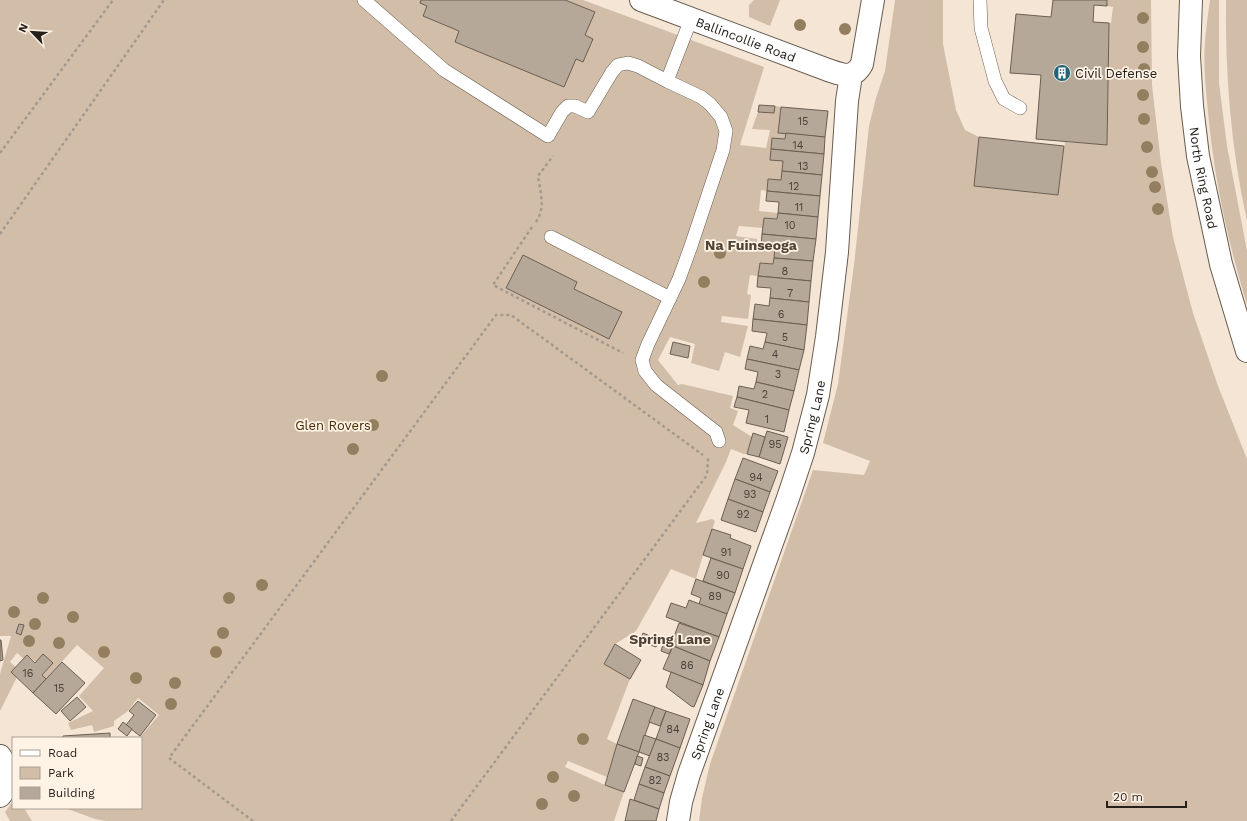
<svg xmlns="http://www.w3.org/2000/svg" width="1247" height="821" font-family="'Work Sans',sans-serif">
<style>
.green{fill:#d2bea8}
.building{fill:#b6a899;stroke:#6b5f51}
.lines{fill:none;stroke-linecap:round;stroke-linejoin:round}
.service-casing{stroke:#685c4e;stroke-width:14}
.minor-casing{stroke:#685c4e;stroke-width:24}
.tertiary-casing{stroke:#685c4e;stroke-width:24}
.secondary-casing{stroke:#685c4e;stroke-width:24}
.path{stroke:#a4998d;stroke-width:2.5;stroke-dasharray:3 3;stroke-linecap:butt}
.service{stroke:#fff;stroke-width:13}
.minor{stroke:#fff;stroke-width:22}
.tertiary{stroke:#fff;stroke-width:22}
.secondary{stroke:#fff;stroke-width:22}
.tree{fill:#947e60}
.labels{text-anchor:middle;stroke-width:3.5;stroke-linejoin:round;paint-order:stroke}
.number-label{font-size:11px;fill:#49423a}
.street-label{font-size:13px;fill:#25201a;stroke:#fff3e6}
.poi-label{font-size:13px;fill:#25201a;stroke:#fff3e6;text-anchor:start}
.park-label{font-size:13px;fill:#452901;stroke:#fff3e6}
.neighbourhood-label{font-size:14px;font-weight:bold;fill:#504437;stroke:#fff3e6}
</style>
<rect width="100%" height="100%" fill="#f4e5d5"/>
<g class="green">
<polygon points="0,0 583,0 764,67 740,145 766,148 770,130 752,129 758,112 774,113 775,106 781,107 778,133 786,133 785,139 772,138 770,160 783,161 781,180 768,179 767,191 761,190 759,211 778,213 777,219 763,228 739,226 736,236 757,239 757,246 775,247 773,264 760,263 758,276 750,275 747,294 751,295 748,319 722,316 721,322 748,326 740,357 725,352 719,371 691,363 695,344 670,337 658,360 678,385 682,384 733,396 730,408 738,411 733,425 752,437 747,454 744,454 731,449 726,462 696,523 712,519 715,521 703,555 696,579 671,569 636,631 615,644 604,664 630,679 607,739 617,744 607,777 568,761 565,767 605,785 624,792 614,821 106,821 95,819 65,808 141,808 141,738 139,738 159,715 138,698 128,711 114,721 114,726 94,732 92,725 71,730 68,723 93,711 79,696 104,668 77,645 46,679 42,675 43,655 36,662 27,655 24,659 17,653 10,662 16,667 17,677 0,711 0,674 11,636 0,636"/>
<polygon points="754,0 780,0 770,26 749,17 749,5"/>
<polygon points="895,0 943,0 943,44 956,110 965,130 979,137 974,186 1058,195 1065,142 1107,145 1109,23 1111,23 1113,7 1107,6 1107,0 1151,0 1152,85 1161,163 1173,237 1193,313 1218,386 1247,459 1247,821 699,821 702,798 710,764 813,470 864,475 870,461 823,443 838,384 854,265 869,126 876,98 885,71"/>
<path d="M1210,0H1219V83L1227,146L1247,251V305C1228,242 1214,178 1208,112C1206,89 1203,65 1205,42C1206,28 1208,14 1210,0Z"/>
<path d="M1226,0H1247V221C1231,149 1225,74 1226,0Z"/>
<polygon points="13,801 13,808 24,808 32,821 10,821 5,812"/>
</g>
<g class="building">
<polygon points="421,0 565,0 595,12 585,35 593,39 583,62 576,59 564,87 455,42 459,31 423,16 427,6 420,3"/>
<polygon points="1053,0 1107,0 1107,6 1094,5 1093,22 1109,23 1107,145 1036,139 1041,75 1010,73 1016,14 1051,17"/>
<polygon points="759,105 775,106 774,113 758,112"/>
<polygon points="781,107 828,111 825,137 778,133"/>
<polygon points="786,133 825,137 824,154 771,149 772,138 785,139"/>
<polygon points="979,137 1064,146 1058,195 974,186"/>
<polygon points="771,149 824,154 822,175 782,171 783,161 770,160"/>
<polygon points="782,171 822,175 820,196 767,191 768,179 781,180"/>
<polygon points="767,191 820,196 818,217 778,213 779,202 766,201"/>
<polygon points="778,213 818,217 816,239 762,234 764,218 777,219"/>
<polygon points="762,234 816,239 813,261 774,258 775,247 761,246"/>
<polygon points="523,255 577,282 574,289 622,312 609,339 506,288"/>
<polygon points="774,258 813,261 811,281 758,276 760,263 773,264"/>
<polygon points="758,276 811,281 809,302 770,298 771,288 757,287"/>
<polygon points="770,298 809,302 807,325 753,319 755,304 769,306"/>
<polygon points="753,319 807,325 804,350 765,342 767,333 752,331"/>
<polygon points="673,342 690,346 688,358 670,354"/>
<polygon points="765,342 804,350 799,370 747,359 750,346 763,349"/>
<polygon points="747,359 799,370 794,391 756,382 758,372 745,369"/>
<polygon points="756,382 794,391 789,410 737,397 739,386 754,389"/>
<polygon points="737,397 789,410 784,432 746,423 749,410 734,407"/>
<polygon points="767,431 788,437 780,464 759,457"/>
<polygon points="753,433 765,437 759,457 747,454"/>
<polygon points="743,458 778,471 770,492 735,479"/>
<polygon points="735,479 770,492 763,512 728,499"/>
<polygon points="728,499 763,512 756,532 721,520"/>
<polygon points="712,529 731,535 730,538 751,546 743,569 703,555"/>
<polygon points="711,558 743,569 735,593 703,581"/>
<polygon points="696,579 735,593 727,614 699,604 701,598 691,594"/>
<polygon points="689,600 727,614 719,637 666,617 671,603 686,608"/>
<polygon points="679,623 719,637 710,661 671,645"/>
<polygon points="19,624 24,625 21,635 16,633"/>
<polygon points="643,633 659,640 656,647 640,641"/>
<polygon points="0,640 1,640 3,660 0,661"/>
<polygon points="664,642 673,646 669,654 661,651"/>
<polygon points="615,644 641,660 630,679 604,664"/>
<polygon points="673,646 710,661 703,685 663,669"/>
<polygon points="43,654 53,663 42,675 46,679 33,693 11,672 27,655 35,663"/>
<polygon points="62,662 85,683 56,714 33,693"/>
<polygon points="671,672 703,685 694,707 691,706 666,687"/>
<polygon points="77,697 86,707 70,721 61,711"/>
<polygon points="633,699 655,707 639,752 617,744"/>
<polygon points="138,701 156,715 140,736 126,725 134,715 129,711"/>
<polygon points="655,707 666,711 660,726 649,722"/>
<polygon points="666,711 690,719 680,748 656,739"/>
<polygon points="123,722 132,729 127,736 118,729"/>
<polygon points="110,733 110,738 63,738 63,736"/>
<polygon points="644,735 656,739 650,756 639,752"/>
<polygon points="656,739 680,748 670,776 645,767"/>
<polygon points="617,744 639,752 624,792 605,785"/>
<polygon points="637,756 643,758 641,766 635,764"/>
<polygon points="645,767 670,776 664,793 639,784"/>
<polygon points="639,784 664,793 659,809 634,800"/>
<polygon points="630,799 659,809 656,821 625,821"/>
</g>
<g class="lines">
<g class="service-casing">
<g id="service">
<polyline points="364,0 444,70 548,136 562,112 568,106 575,106 588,112 612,72 618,65 628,63 638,66 667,81 691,19"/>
<polyline points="980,0 981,28 995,81 1004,99 1020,108"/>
<polyline points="667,81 701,97 710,104 721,117 726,131 723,150 691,246 679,279 648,344 642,360 645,371 656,385 716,432 719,441"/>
<polyline points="551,237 670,298"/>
</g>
</g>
<g class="minor-casing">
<g id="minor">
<path d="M0,756C10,769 11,784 0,796"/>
<path id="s1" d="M678,821L681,802L689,774L788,498L803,453L818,395L827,337L837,252L847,101L851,75"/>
</g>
</g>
<g class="tertiary-casing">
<g id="tertiary">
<path id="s2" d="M641,0L828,70C843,75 853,80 862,64L873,0"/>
</g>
</g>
<g class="secondary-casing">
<g id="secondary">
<path id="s3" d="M1191,0L1189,56L1192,106L1198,156L1221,264L1247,351"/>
</g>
</g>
<g class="path">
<polyline points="0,153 113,0"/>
<path d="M536,222C546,208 540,191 538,176L553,156"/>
<polyline points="532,227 493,285 623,353"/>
<polyline points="0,234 164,0"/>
<polyline points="253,821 169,758 496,315 511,315 703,455"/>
<polyline points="451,821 707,475 708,459 707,458"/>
</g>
<use href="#service" class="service"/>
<use href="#minor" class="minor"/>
<use href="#tertiary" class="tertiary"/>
<use href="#secondary" class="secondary"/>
</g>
<g class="tree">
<circle cx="1143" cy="18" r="6"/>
<circle cx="800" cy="25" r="6"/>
<circle cx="845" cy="29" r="6"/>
<circle cx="1143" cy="47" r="6"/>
<circle cx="1144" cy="69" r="6"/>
<circle cx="1143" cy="95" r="6"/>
<circle cx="1144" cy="119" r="6"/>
<circle cx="1147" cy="147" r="6"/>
<circle cx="1152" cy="172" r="6"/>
<circle cx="1155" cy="187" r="6"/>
<circle cx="1158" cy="209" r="6"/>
<circle cx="720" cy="253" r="6"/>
<circle cx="704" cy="282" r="6"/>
<circle cx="382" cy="376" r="6"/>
<circle cx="373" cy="425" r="6"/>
<circle cx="353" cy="449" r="6"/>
<circle cx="262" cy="585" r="6"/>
<circle cx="43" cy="598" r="6"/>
<circle cx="229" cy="598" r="6"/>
<circle cx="14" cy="612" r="6"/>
<circle cx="73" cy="617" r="6"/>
<circle cx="35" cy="624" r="6"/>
<circle cx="223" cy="633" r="6"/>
<circle cx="29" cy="641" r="6"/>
<circle cx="59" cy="643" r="6"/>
<circle cx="104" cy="652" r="6"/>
<circle cx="216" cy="652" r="6"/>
<circle cx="136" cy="678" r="6"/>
<circle cx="175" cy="683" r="6"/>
<circle cx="171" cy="704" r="6"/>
<circle cx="583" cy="739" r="6"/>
<circle cx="553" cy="777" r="6"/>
<circle cx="574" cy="796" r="6"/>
<circle cx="542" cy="804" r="6"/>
</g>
<defs>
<g id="building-disc" transform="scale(0.9)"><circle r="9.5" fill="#206476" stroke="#fff3e6"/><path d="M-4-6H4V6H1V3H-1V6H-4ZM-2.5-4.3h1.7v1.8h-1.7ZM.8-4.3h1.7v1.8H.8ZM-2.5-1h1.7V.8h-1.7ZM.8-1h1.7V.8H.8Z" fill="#fff"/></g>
</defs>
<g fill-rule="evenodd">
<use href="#building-disc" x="1062" y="73"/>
</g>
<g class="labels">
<g class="number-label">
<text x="803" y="125">15</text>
<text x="798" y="149">14</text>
<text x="803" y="170">13</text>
<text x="794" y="190">12</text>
<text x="799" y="211">11</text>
<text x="790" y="229">10</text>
<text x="785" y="275">8</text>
<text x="790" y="297">7</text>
<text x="781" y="318">6</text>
<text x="785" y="341">5</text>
<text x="775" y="358">4</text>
<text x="778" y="378">3</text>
<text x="765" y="398">2</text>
<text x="767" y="423">1</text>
<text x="775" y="448">95</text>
<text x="756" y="481">94</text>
<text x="750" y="498">93</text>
<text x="743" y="518">92</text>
<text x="726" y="556">91</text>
<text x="723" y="579">90</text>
<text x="715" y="600">89</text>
<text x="687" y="669">86</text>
<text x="28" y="677">16</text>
<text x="59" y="692">15</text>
<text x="673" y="733">84</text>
<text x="663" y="761">83</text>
<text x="655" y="784">82</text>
</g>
<g class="street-label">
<text dy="5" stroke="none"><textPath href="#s2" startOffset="112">Ballincollie Road</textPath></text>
<text dy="5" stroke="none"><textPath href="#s3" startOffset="179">North Ring Road</textPath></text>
<text dy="5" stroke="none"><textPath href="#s1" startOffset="426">Spring Lane</textPath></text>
<text dy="5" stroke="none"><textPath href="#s1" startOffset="102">Spring Lane</textPath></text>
</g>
<g class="poi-label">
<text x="1075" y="78">Civil Defense</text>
</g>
<g class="park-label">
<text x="333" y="430">Glen Rovers</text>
</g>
<g class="neighbourhood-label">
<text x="751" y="250">Na Fuinseoga</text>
<text x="670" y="644">Spring Lane</text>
</g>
</g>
<rect x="12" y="737" width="130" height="72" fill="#fff3e6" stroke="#a89f94"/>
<rect x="20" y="750" width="20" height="6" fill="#ffffff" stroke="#a89f94"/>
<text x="48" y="757" font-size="12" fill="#25201a">Road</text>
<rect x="20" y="767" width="20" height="12" fill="#d2bea8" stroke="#a89f94"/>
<text x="48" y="777" font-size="12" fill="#25201a">Park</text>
<rect x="20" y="787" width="20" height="12" fill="#b6a899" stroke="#a89f94"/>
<text x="48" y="797" font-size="12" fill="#25201a">Building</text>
<g transform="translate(32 32) rotate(295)" stroke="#fff3e6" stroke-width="3" paint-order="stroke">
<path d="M0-3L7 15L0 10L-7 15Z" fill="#25201a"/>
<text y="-6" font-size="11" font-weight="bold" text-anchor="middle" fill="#25201a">N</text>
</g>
<path d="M1107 801v6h79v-6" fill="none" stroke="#25201a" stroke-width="2"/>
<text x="1113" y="801" font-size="12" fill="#25201a" stroke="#fff3e6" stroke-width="3" paint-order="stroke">20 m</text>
</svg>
